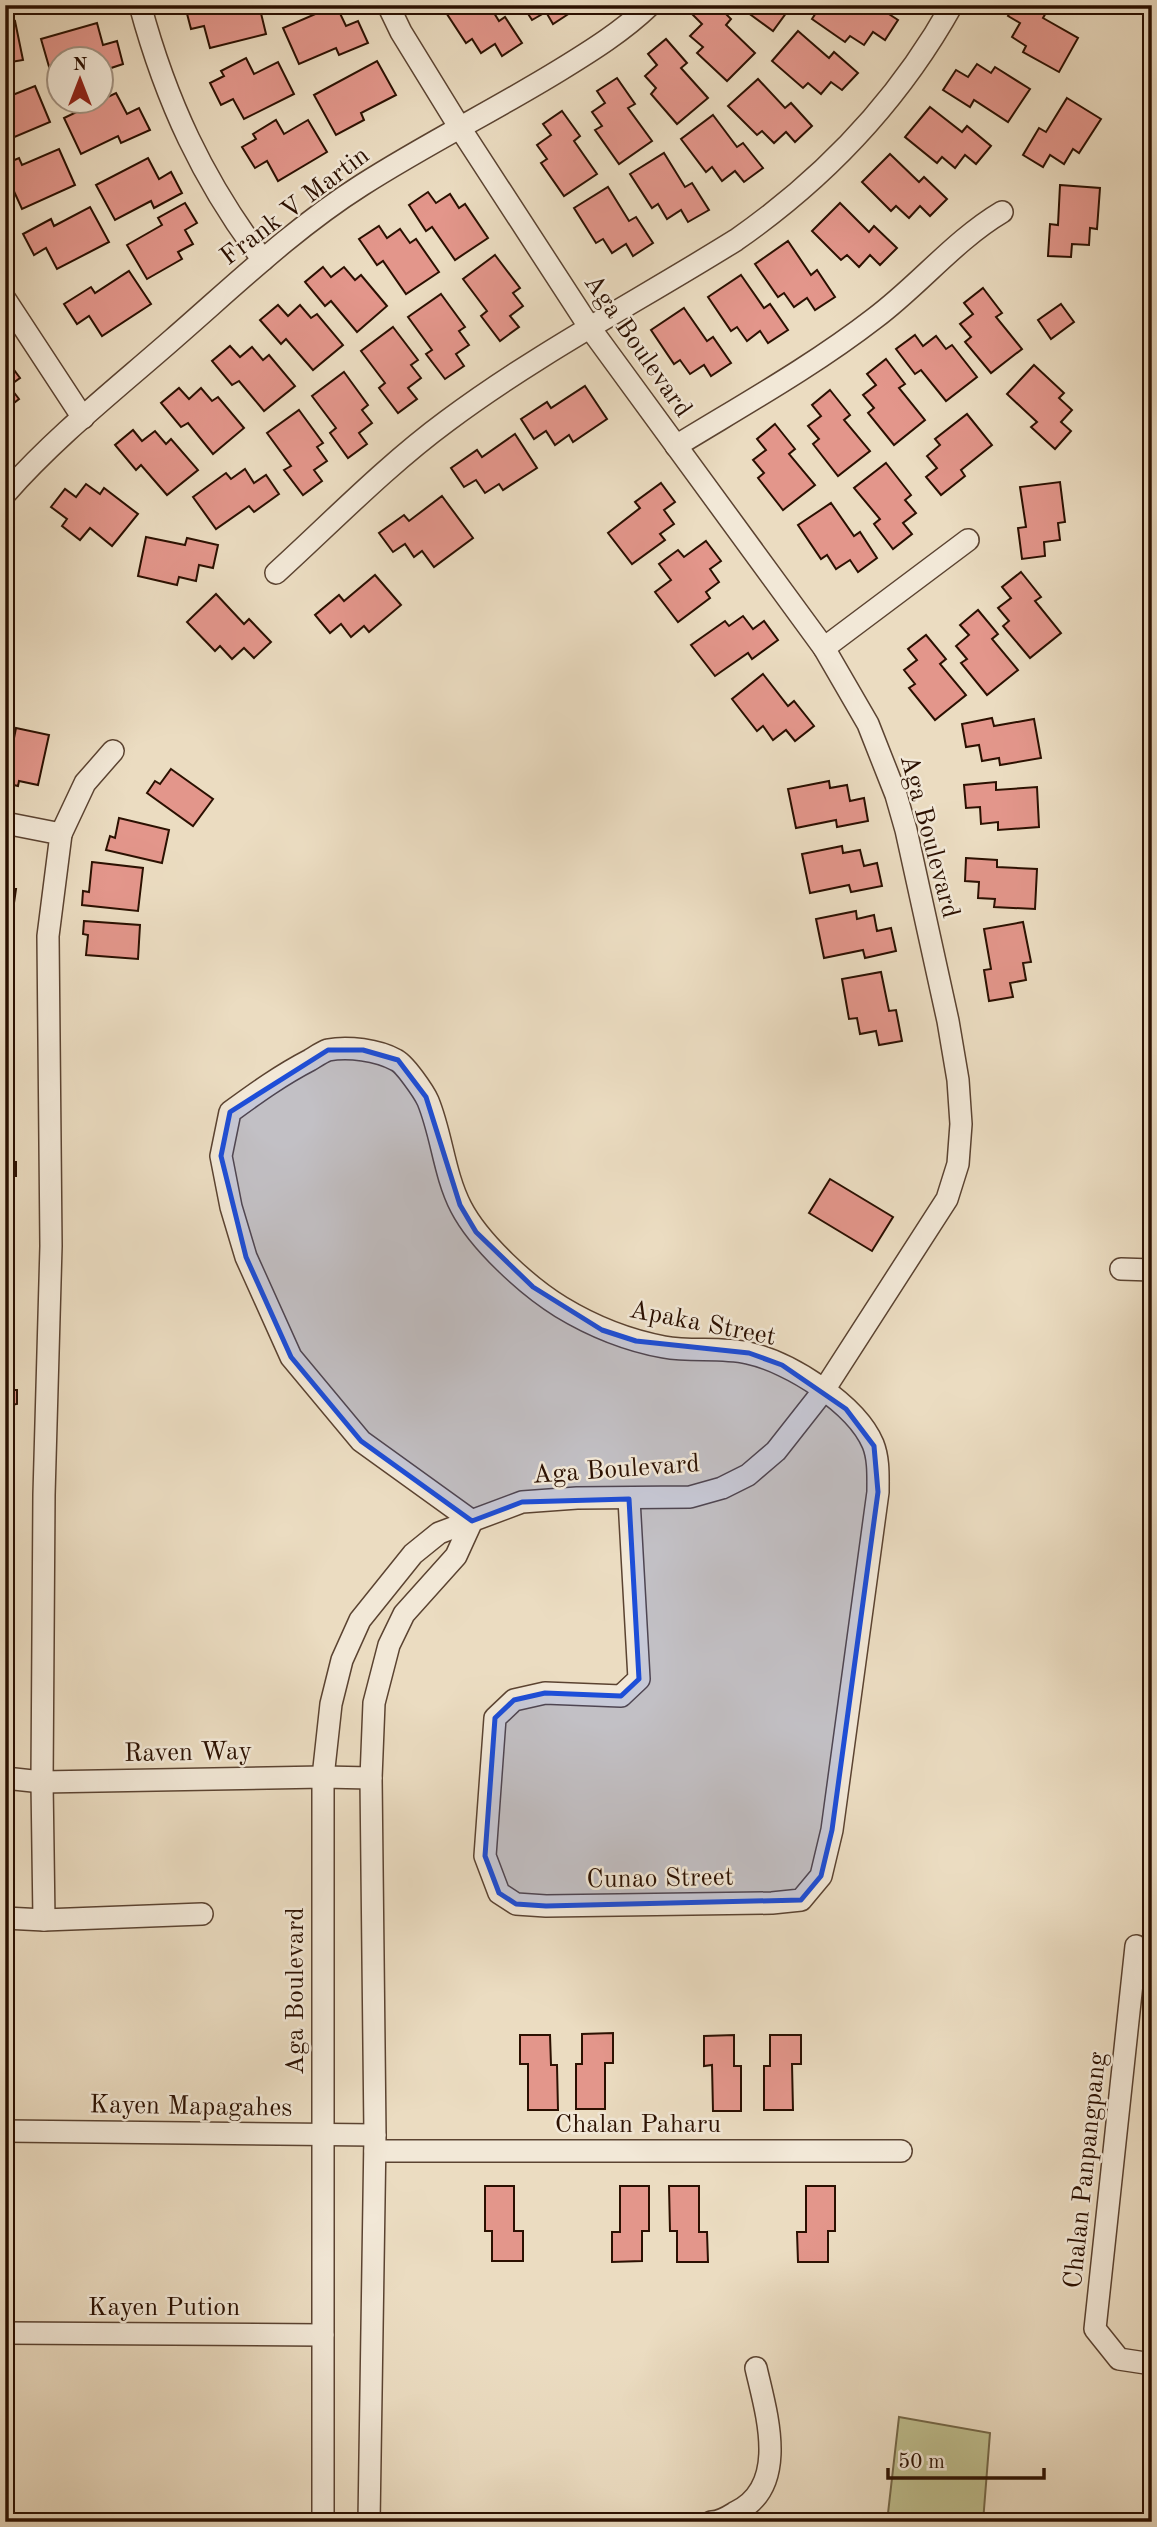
<svg xmlns="http://www.w3.org/2000/svg" width="1157" height="2527" font-family="'Old Standard TT',serif">
<style>
.green{fill:#bebe8e;stroke:#746748;stroke-width:2}
.building{fill:#e3968b;stroke:#2b1001;stroke-width:2}
.lines{fill:none;stroke-linecap:round;stroke-linejoin:round}
.minor-casing{stroke:#5b4331;stroke-width:24}
.minor{stroke:#f2e8d7;stroke-width:21}
.marked{fill:#1d4ed8;fill-opacity:0.2;stroke:#1d4ed8;stroke-width:5;stroke-linejoin:round}
.labels{text-anchor:middle;stroke-width:5;stroke-linejoin:round;paint-order:stroke}
.street-label{font-size:26px;fill:#2b1001;stroke:#f2e8d7}
</style>
<rect width="100%" height="100%" fill="#ebdcc1"/>
<filter id="stains"><feTurbulence type="fractalNoise" baseFrequency=".00286" numOctaves="4"/><feColorMatrix values="0 0 0 0 .2 0 0 0 0 .09 0 0 0 0 .02 0 0 0 .5 -.17"/></filter>
<radialGradient id="worn" r=".72"><stop offset=".6" stop-color="#630" stop-opacity="0"/><stop offset="1" stop-color="#630" stop-opacity=".3"/></radialGradient>
<polygon class="green" points="899,2417 990,2433 983,2522 887,2522"/>
<g class="building">
<polygon points="259,5 266,34 210,48 204,26 191,29 185,6"/>
<polygon points="336,5 346,26 358,21 368,43 339,55 336,48 299,64 283,28"/>
<polygon points="448,5 489,5 499,21 505,17 522,43 502,56 495,44 481,53 472,39 466,43 443,8"/>
<polygon points="513,5 570,5 573,11 553,24 546,12 532,20 523,6 516,10"/>
<polygon points="701,5 717,5 731,19 726,25 755,53 727,81 697,53 703,47 690,36 702,24 692,14"/>
<polygon points="741,5 792,5 773,31 740,7"/>
<polygon points="821,5 862,5 868,9 870,5 875,5 898,20 885,40 873,32 864,45 850,36 845,42 812,19"/>
<polygon points="1014,5 1036,5 1047,11 1043,18 1078,38 1059,72 1023,52 1026,46 1012,37 1020,23 1008,16"/>
<polygon points="15,21 23,60 5,63 5,23"/>
<polygon points="97,23 103,45 117,41 123,64 102,71 102,60 60,60 60,75 52,77 41,39"/>
<polygon points="798,31 829,58 834,52 858,73 842,90 831,82 821,94 808,83 803,88 772,61"/>
<polygon points="666,39 687,63 681,68 708,98 677,124 651,94 656,88 645,76 657,65 648,54"/>
<polygon points="246,58 254,74 278,62 294,94 244,119 233,99 221,105 210,83 224,76 221,71"/>
<polygon points="377,61 396,95 361,113 364,120 336,135 314,95"/>
<polygon points="977,64 991,73 995,67 1030,89 1008,122 974,100 970,107 943,90 956,70 968,77"/>
<polygon points="617,78 635,104 628,108 652,141 619,164 595,130 602,126 592,112 605,103 597,91"/>
<polygon points="758,79 785,108 791,103 812,126 795,142 786,132 774,143 762,131 757,135 728,106"/>
<polygon points="35,86 50,122 5,141 5,98"/>
<polygon points="116,93 127,114 139,108 150,130 121,143 118,136 81,154 64,118"/>
<polygon points="1067,98 1101,119 1079,153 1073,149 1064,164 1050,155 1043,167 1023,155 1039,128 1046,132"/>
<polygon points="930,107 962,132 967,126 991,146 976,164 965,155 955,168 942,157 937,163 905,137"/>
<polygon points="562,111 580,136 574,141 597,174 564,196 541,163 547,159 537,145 551,135 543,124"/>
<polygon points="713,115 737,147 743,143 763,168 744,182 735,171 722,181 712,167 706,172 681,139"/>
<polygon points="276,120 284,134 308,120 327,152 278,181 267,161 255,168 242,147 256,139 253,134"/>
<polygon points="59,149 75,185 22,209 12,187 5,191 5,164 19,158 22,165"/>
<polygon points="664,153 685,187 692,183 709,210 688,222 681,210 667,219 658,204 652,208 630,174"/>
<polygon points="890,154 919,182 924,177 947,199 930,216 920,206 909,218 896,206 891,211 862,182"/>
<polygon points="148,158 159,179 171,172 182,193 154,208 151,201 115,220 96,185"/>
<polygon points="1060,185 1100,188 1097,229 1090,228 1089,245 1072,244 1071,257 1048,256 1050,224 1058,225"/>
<polygon points="608,187 629,221 636,217 653,243 633,256 626,244 612,253 603,239 596,243 574,208"/>
<polygon points="428,192 436,203 450,194 459,208 465,204 488,238 455,260 432,227 426,231 409,205"/>
<polygon points="185,203 197,223 185,230 193,244 178,252 182,259 147,279 127,245 162,225 158,218"/>
<polygon points="840,203 869,232 874,226 897,248 880,265 870,255 859,267 847,255 841,260 812,231"/>
<polygon points="90,207 109,242 57,269 46,248 34,255 23,234 51,219 54,226"/>
<polygon points="379,226 387,238 400,229 410,243 416,239 439,272 406,294 383,261 377,265 359,239"/>
<polygon points="788,241 811,275 817,270 835,297 815,310 807,298 794,307 784,293 778,297 755,264"/>
<polygon points="495,255 520,288 513,293 523,306 510,316 519,327 500,341 481,316 487,311 463,279"/>
<polygon points="323,267 331,277 344,267 355,280 361,275 387,306 357,332 331,301 325,306 305,282"/>
<polygon points="129,271 151,304 102,336 89,316 77,324 64,304 91,287 95,293"/>
<polygon points="741,275 764,308 770,304 788,330 768,343 760,331 747,341 737,327 731,331 708,297"/>
<polygon points="983,288 1002,313 996,317 1022,349 991,373 965,342 971,337 960,324 973,314 964,303"/>
<polygon points="441,294 465,327 459,331 469,345 456,354 464,366 445,379 426,354 432,350 408,317"/>
<polygon points="1061,304 1074,322 1051,339 1038,320"/>
<polygon points="278,305 288,316 300,305 311,318 317,314 343,345 313,370 286,339 281,344 260,320"/>
<polygon points="684,308 707,341 713,337 731,363 711,376 704,365 690,374 680,360 674,364 651,330"/>
<polygon points="393,327 418,360 411,365 421,378 408,388 417,399 398,413 379,388 385,383 361,351"/>
<polygon points="915,335 923,346 936,336 946,349 952,345 977,377 946,401 921,370 915,374 896,349"/>
<polygon points="230,346 240,357 252,347 263,360 269,355 295,386 264,411 239,381 232,385 212,361"/>
<polygon points="6,359 20,378 9,386 19,399 5,410 10,416 5,419"/>
<polygon points="886,359 905,384 899,388 925,420 894,445 868,413 874,408 863,395 876,385 867,374"/>
<polygon points="1034,365 1064,393 1059,398 1072,410 1061,422 1071,431 1055,449 1031,427 1037,422 1007,394"/>
<polygon points="344,372 368,405 362,410 372,423 359,433 367,444 348,458 330,433 336,428 312,396"/>
<polygon points="585,386 607,419 573,442 569,435 555,445 546,431 534,439 521,419 547,402 551,408"/>
<polygon points="179,388 189,399 201,388 212,401 218,397 244,428 213,454 188,423 181,427 161,403"/>
<polygon points="830,390 850,415 844,420 870,451 838,476 813,444 819,439 808,426 821,416 812,405"/>
<polygon points="299,410 323,443 317,447 327,461 314,470 322,481 303,495 284,470 291,466 267,433"/>
<polygon points="967,414 992,445 961,470 965,476 941,495 926,477 937,468 927,456 940,445 935,439"/>
<polygon points="775,424 795,449 789,454 815,485 783,510 758,478 764,473 753,460 766,450 757,439"/>
<polygon points="133,430 142,441 155,431 166,444 171,439 198,470 167,495 141,465 136,470 115,445"/>
<polygon points="515,434 537,468 503,490 499,484 485,493 476,480 464,487 451,468 477,450 482,457"/>
<polygon points="886,463 911,495 905,500 916,513 903,523 912,534 893,549 874,524 880,519 854,488"/>
<polygon points="245,469 254,483 266,475 279,494 254,512 249,506 216,529 193,497 226,473 231,479"/>
<polygon points="1060,482 1065,522 1058,523 1060,540 1044,542 1045,556 1022,559 1018,528 1026,527 1020,487"/>
<polygon points="661,483 675,502 664,510 674,524 660,534 665,540 632,564 608,533 640,508 635,502"/>
<polygon points="86,484 100,494 104,488 138,514 112,546 90,528 80,540 62,526 67,519 51,507 65,489 76,497"/>
<polygon points="442,496 473,538 434,567 422,551 414,557 405,544 393,552 379,533 404,515 409,521"/>
<polygon points="831,503 854,536 860,532 877,558 858,572 850,560 836,569 827,555 821,559 798,525"/>
<polygon points="146,537 185,545 187,538 218,545 213,568 199,565 196,581 179,577 177,585 138,576"/>
<polygon points="706,541 721,561 710,569 719,582 706,592 710,598 678,622 655,592 671,580 659,564 678,550 684,557"/>
<polygon points="1021,572 1041,597 1035,601 1061,633 1030,658 1003,626 1009,621 998,608 1011,598 1002,587"/>
<polygon points="375,575 401,605 369,632 364,626 351,637 341,624 330,633 315,615 339,595 344,601"/>
<polygon points="216,594 244,624 249,619 271,642 254,658 244,648 232,659 220,646 215,651 187,622"/>
<polygon points="978,610 998,634 992,639 1018,670 987,695 961,663 967,659 956,646 969,635 960,625"/>
<polygon points="743,616 753,629 764,621 778,640 752,659 748,653 715,676 691,645 725,621 729,626"/>
<polygon points="926,635 946,659 940,664 966,695 935,720 909,688 915,684 904,670 917,660 908,649"/>
<polygon points="763,674 788,706 794,701 814,726 795,741 786,730 773,740 763,726 757,731 732,699"/>
<polygon points="992,718 994,726 1034,719 1041,758 1000,765 999,758 982,761 979,745 966,747 962,724"/>
<polygon points="16,728 49,735 38,785 19,781 18,786 5,783"/>
<polygon points="171,769 213,799 193,826 147,793 155,781 160,784"/>
<polygon points="829,781 830,788 847,785 850,801 864,798 868,821 837,827 836,820 796,828 788,789"/>
<polygon points="996,782 996,790 1037,787 1039,827 998,830 998,822 981,824 980,807 966,808 964,785"/>
<polygon points="119,818 169,830 162,863 106,850 110,836 115,838"/>
<polygon points="842,846 843,853 860,850 864,866 877,863 882,886 851,892 849,885 810,893 802,854"/>
<polygon points="966,858 997,860 997,867 1037,869 1035,909 994,907 995,899 978,898 979,882 965,881"/>
<polygon points="92,862 143,868 138,911 82,905 83,891 89,892"/>
<polygon points="5,869 12,869 10,889 16,889 14,903 5,903"/>
<polygon points="856,911 857,919 874,915 877,931 891,928 896,951 865,958 863,950 824,958 816,919"/>
<polygon points="84,921 140,925 138,959 86,955 88,935 83,934"/>
<polygon points="1023,922 1031,962 1023,963 1026,980 1010,983 1013,997 989,1001 984,970 991,969 984,929"/>
<polygon points="881,972 889,1011 896,1010 902,1041 879,1045 876,1031 860,1034 857,1018 849,1019 842,979"/>
<polygon points="5,1162 16,1162 16,1176 11,1176 11,1196 5,1196"/>
<polygon points="830,1179 893,1217 872,1251 809,1213"/>
<polygon points="5,1390 17,1390 17,1404 11,1405 12,1424 5,1424"/>
<polygon points="613,2033 613,2063 605,2063 605,2109 576,2109 576,2064 582,2064 582,2034"/>
<polygon points="520,2035 550,2035 551,2065 557,2065 558,2110 528,2110 528,2064 520,2064"/>
<polygon points="734,2035 734,2066 741,2066 741,2111 713,2111 712,2065 704,2066 704,2036"/>
<polygon points="770,2035 801,2035 801,2064 792,2064 793,2110 764,2110 764,2066 770,2066"/>
<polygon points="485,2186 514,2186 514,2231 523,2231 523,2261 492,2261 492,2231 485,2231"/>
<polygon points="620,2186 649,2186 649,2231 642,2231 642,2261 612,2262 612,2232 620,2232"/>
<polygon points="669,2186 699,2186 699,2232 707,2232 708,2262 677,2262 677,2231 670,2231"/>
<polygon points="806,2186 835,2186 835,2231 828,2231 828,2262 798,2262 797,2232 806,2232"/>
</g>
<g class="lines">
<g class="minor-casing">
<g id="minor">
<path d="M140,5C166,101 203,181 263,260"/>
<polyline points="5,299 83,418"/>
<path d="M676,446C743,405 813,366 875,318C919,285 955,240 1002,212"/>
<path d="M5,494C55,437 116,389 173,339C234,286 294,228 362,185C426,144 495,110 560,70C591,51 623,31 650,5"/>
<path d="M276,573C332,522 386,466 447,421C538,353 640,300 736,240C825,178 899,100 952,5"/>
<polyline points="824,648 968,540"/>
<polyline points="5,823 61,834 48,936 51,1246 44,1495 42,1782 44,1920"/>
<polyline points="61,834 85,783 113,751"/>
<polyline points="1121,1269 1152,1270"/>
<path d="M472,1521L361,1441L291,1357L246,1257L231,1207L221,1156L230,1112C256,1093 281,1075 310,1060C315,1057 322,1052 328,1050C348,1046 378,1050 396,1060C404,1063 424,1092 428,1101C442,1135 444,1174 461,1207C479,1242 527,1286 561,1307C594,1327 626,1340 664,1347C691,1352 720,1347 748,1353C790,1362 856,1404 873,1444C879,1459 878,1476 878,1492L832,1830L821,1876L801,1900L772,1903L546,1906L516,1904L499,1893L485,1856L495,1718L514,1700L545,1693L621,1696L639,1679L629,1499"/>
<polyline points="5,1778 42,1782 323,1777 371,1778"/>
<polyline points="5,1918 44,1920 202,1914"/>
<polyline points="1136,1946 1095,2329 1119,2359 1152,2364"/>
<polyline points="5,2131 375,2135"/>
<polyline points="375,2151 901,2151"/>
<polyline points="5,2333 323,2335"/>
<polyline points="323,2522 323,1777 331,1704 342,1660 360,1620 413,1554 439,1533 522,1502 577,1498 690,1497 722,1488 748,1475 776,1451 824,1390 947,1199 958,1164 961,1124 958,1080 948,1021 906,830 896,795 868,724 824,648 590,328 460,128 401,32 388,5"/>
<polyline points="369,2522 375,2135 371,1778 374,1703 389,1645 404,1614 456,1556 472,1521"/>
<path d="M711,2522C721,2522 728,2517 736,2512C790,2486 766,2412 756,2368"/>
</g>
</g>
<use href="#minor" class="minor"/>
</g>
<path class="marked" d="M328,1050H363L398,1060L426,1097L460,1205L476,1232L533,1287L602,1330L636,1341L749,1353L782,1365L846,1409L874,1446L878,1492L832,1830L821,1876L801,1900L546,1906L516,1904L499,1893L485,1856L495,1718L514,1700L545,1693L621,1696L639,1679L629,1499L522,1502L472,1521L361,1441L291,1357L246,1257L221,1156L230,1112Z"/>
<g class="labels">
<g class="street-label">
<text transform="translate(294 205) rotate(-37)" y="9">Frank V Martin</text>
<text transform="translate(639 345) rotate(55)" y="9">Aga Boulevard</text>
<text transform="translate(931 836) rotate(75)" y="9">Aga Boulevard</text>
<text transform="translate(703 1322) rotate(11)" y="9">Apaka Street</text>
<text transform="translate(616 1468) rotate(-4)" y="9">Aga Boulevard</text>
<text transform="translate(188 1751) rotate(-1)" y="9">Raven Way</text>
<text transform="translate(660 1877) rotate(-1)" y="9">Cunao Street</text>
<text transform="translate(294 1991) rotate(-90)" y="9">Aga Boulevard</text>
<text transform="translate(191 2105) rotate(1)" y="9">Kayen Mapagahes</text>
<text x="638" y="2132">Chalan Paharu</text>
<text transform="translate(1084 2170) rotate(-84)" y="9">Chalan Panpangpang</text>
<text x="164" y="2315">Kayen Pution</text>
</g>
</g>
<rect width="1157" height="2527" fill="none" stroke="#ebdcc1" stroke-width="28"/>
<rect x="7" y="7" width="1143" height="2513" fill="none" stroke="#2b1001" stroke-width="3.5"/>
<rect x="14" y="14" width="1129" height="2499" fill="none" stroke="#2b1001" stroke-width="2"/>
<g transform="translate(80 80)"><circle r="33" fill="#f2e8d7" stroke="#a29281" stroke-width="2"/>
<path d="M0-5L12 26L0 18L-12 26Z" fill="#8f2418"/>
<text y="-10" font-size="19" font-weight="bold" text-anchor="middle" fill="#2b1001">N</text>
</g>
<path d="M888 2468v10h156v-10" fill="none" stroke="#2b1001" stroke-width="3.5"/>
<text x="898" y="2468" font-size="21" fill="#2b1001" stroke="#f2e8d7" stroke-width="5" paint-order="stroke">50 m</text>
<rect width="100%" height="100%" filter="url(#stains)"/>
<rect width="100%" height="100%" fill="url(#worn)"/>
</svg>
